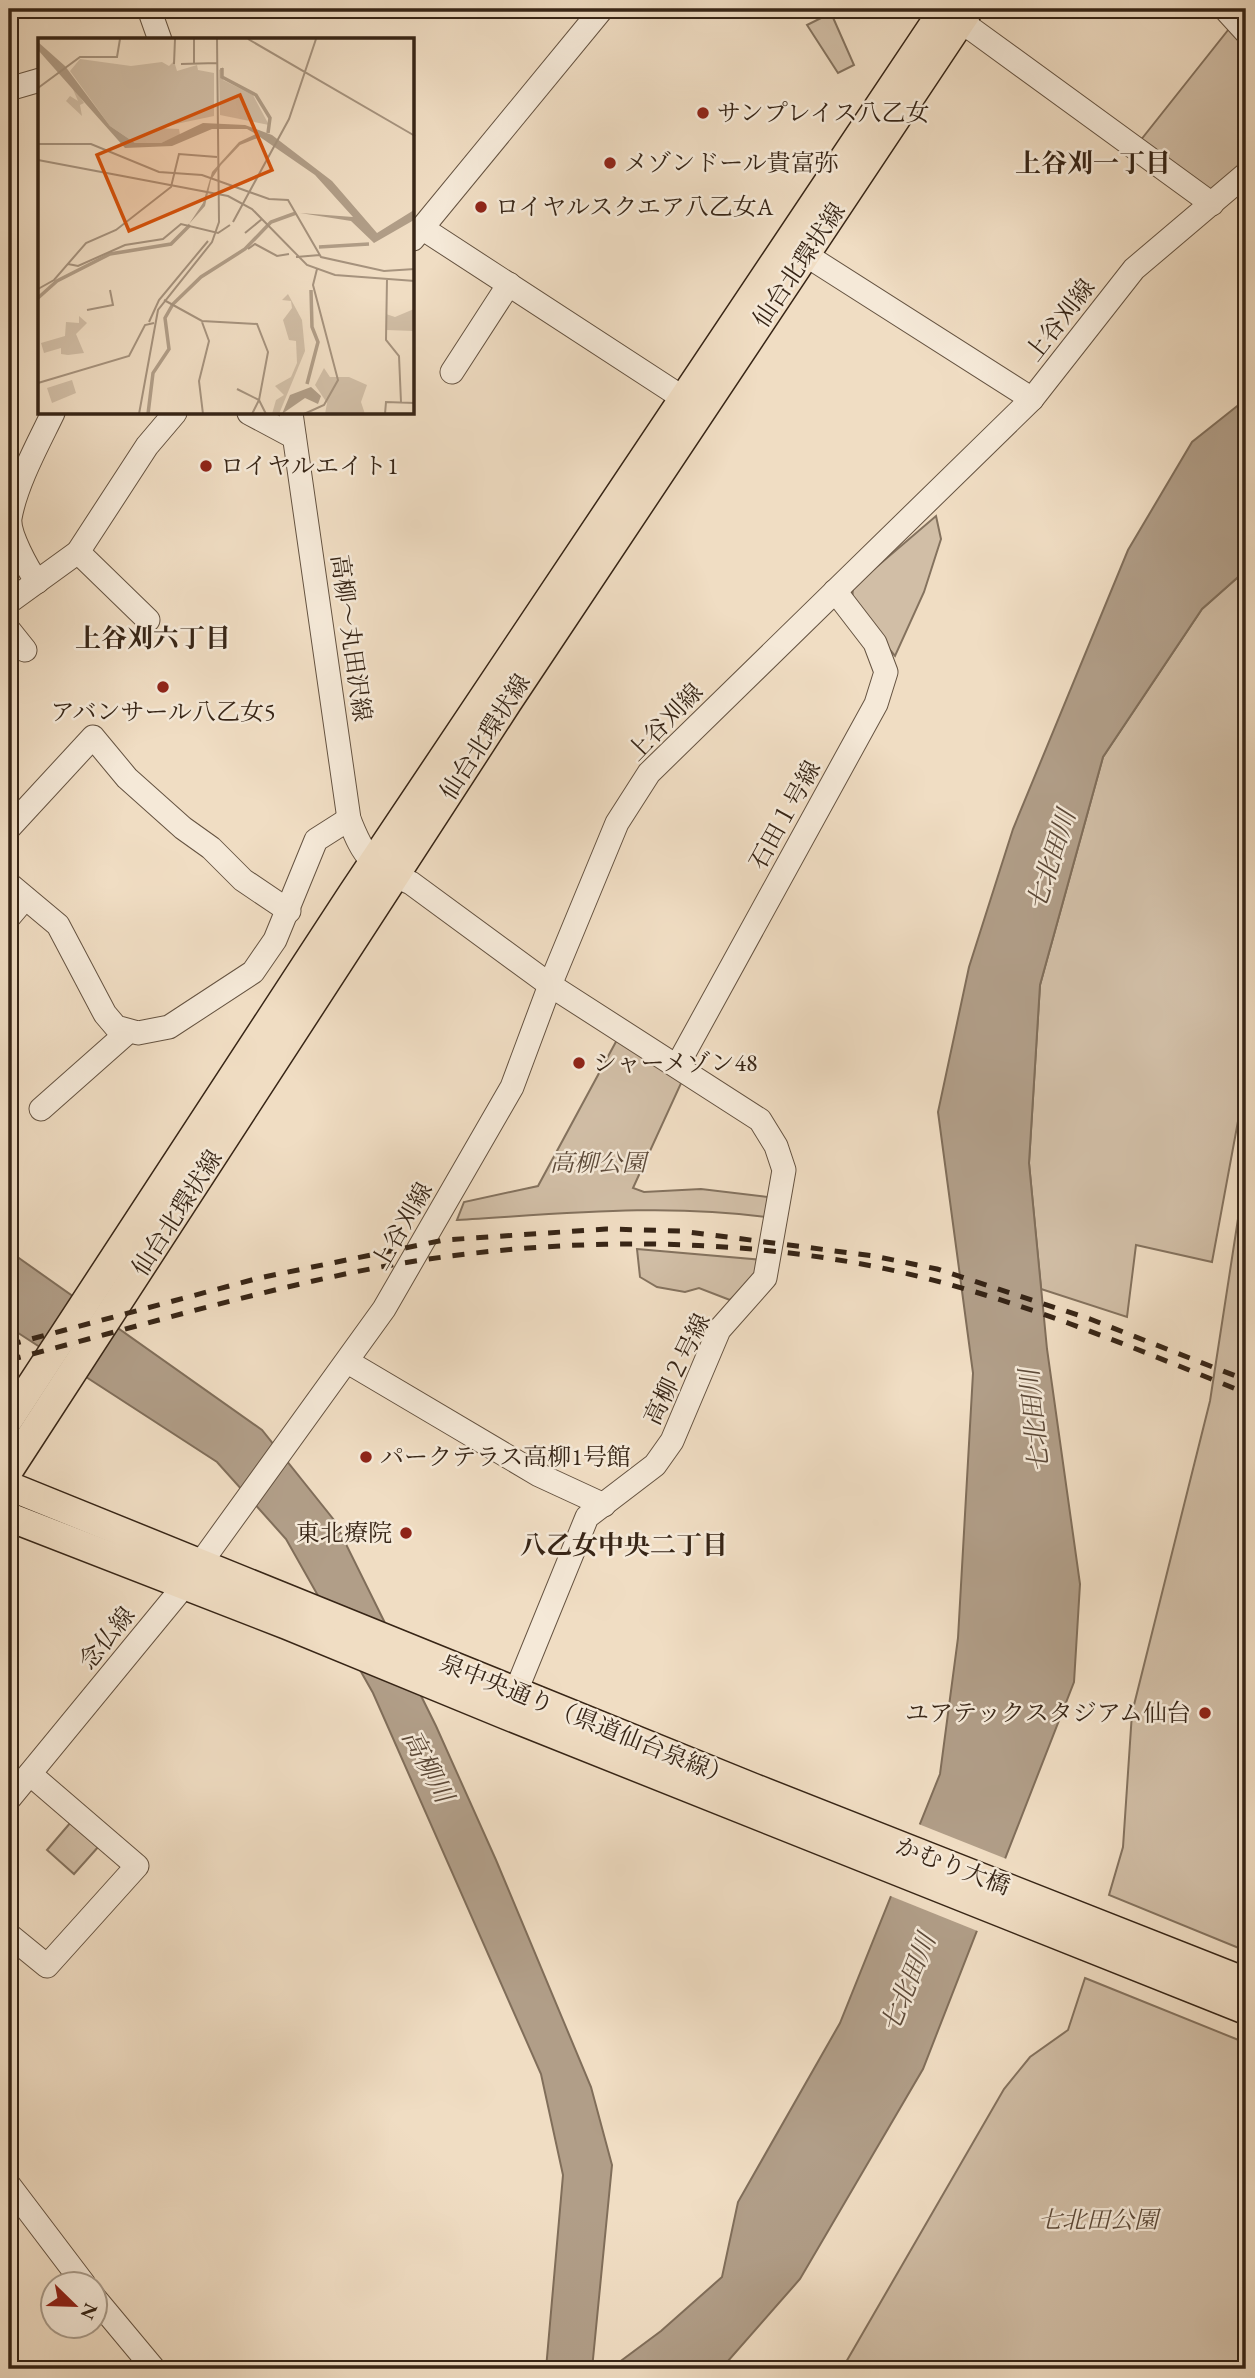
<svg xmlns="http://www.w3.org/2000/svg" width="1255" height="2378" font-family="'EB Garamond','Noto Serif JP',serif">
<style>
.green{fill:#d1bea6;stroke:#84725e;stroke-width:2}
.water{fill:#b19e88;stroke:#806e5a;stroke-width:2}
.pier{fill:#f0ddc3}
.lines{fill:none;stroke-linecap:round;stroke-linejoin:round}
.minor-casing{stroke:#655341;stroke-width:25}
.major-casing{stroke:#372516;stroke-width:31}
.minor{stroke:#f5e9d8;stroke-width:23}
.major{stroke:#f0ddc3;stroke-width:28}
.rail{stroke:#372516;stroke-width:5;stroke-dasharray:12 12;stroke-linecap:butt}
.poi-dot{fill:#8f2418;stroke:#f5e9d8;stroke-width:2.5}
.labels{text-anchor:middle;stroke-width:5;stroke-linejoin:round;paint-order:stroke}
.poi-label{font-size:24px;fill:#372516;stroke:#f5e9d8;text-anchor:start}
.street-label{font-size:24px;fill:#372516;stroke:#f5e9d8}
.park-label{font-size:24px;font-style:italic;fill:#5e4b3a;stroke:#f5e9d8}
.neighbourhood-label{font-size:26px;font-weight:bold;fill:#372516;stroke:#f5e9d8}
.water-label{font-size:26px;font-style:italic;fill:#5c4938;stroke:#f5e9d8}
.inset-river{fill:none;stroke:#b19e88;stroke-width:3.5}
.inset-road{fill:none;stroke:#a6937e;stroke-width:2}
.view{fill:#d6540d;fill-opacity:0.15;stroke:#d6540d;stroke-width:3.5}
.inset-edge{fill:none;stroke:#372516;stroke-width:3.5}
</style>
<rect width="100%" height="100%" fill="#f0ddc3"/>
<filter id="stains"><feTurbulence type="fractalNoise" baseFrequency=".00286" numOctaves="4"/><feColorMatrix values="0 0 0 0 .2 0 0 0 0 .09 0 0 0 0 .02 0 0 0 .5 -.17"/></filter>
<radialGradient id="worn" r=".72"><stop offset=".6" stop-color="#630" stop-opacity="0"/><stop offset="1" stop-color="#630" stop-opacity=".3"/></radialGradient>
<g class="green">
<polygon points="831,13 854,65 838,73 807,25"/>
<polygon points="1236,20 1246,33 1246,170 1212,204 1140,141"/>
<polygon points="936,516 941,539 924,592 895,656 852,604 853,587"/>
<polygon points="1246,570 1246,1078 1212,1262 1136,1245 1127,1317 1041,1289 1029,1163 1040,985 1103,757 1202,609"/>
<path d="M618,1038L683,1079L633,1188L644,1192L701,1189L768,1197L765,1217C663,1203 560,1214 457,1220L464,1202L538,1186Z"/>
<polygon points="1246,1167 1246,1951 1109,1895 1123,1847 1132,1713 1210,1401"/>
<polygon points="637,1249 763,1260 758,1272 730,1300 699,1288 685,1292 657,1287 640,1277"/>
<polygon points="71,1822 99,1846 74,1874 47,1850"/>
<polygon points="1085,1978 1246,2043 1246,2369 842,2369 1004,2089 1030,2057 1068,2030"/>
</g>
<g class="water">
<polygon points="1246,399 1246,570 1202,609 1103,757 1040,985 1029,1163 1047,1349 1080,1584 1074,1682 923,2069 800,2279 721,2369 610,2369 661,2331 722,2277 738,2202 840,2023 940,1774 958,1638 973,1373 938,1112 969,967 1013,829 1128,550 1192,442"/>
<polygon points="9,1251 262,1430 334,1520 436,1726 496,1860 591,2087 612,2165 592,2369 546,2369 563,2175 541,2074 373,1693 286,1539 217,1462 9,1327"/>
</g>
<polygon class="pier" points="916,1823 1009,1860 980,1932 888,1895"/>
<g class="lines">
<g class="minor-casing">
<g id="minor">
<polyline points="149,9 160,40"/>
<polyline points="1225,9 1246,32"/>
<polyline points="946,16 973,30 1212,204"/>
<polyline points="9,89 40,80"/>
<polyline points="422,228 683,398"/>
<polyline points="413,239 602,9"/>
<polyline points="806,255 1032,399"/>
<polyline points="452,372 509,284"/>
<polyline points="249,413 294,437"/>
<path d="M291,413L349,819C364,858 371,866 411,883L550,985L760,1120L776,1146L784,1170L765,1278L719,1330L672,1441L655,1465L587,1517L516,1691"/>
<polyline points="78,552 148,620"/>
<path d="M37,582C28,569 8,534 10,518C16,484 38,444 53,413"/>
<polyline points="9,602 78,552 147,446 175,413"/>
<polyline points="9,630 25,650"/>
<polyline points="9,828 93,737 127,778 183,828 211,848 243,880 289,911"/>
<polyline points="9,884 58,925 105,1014 116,1027 138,1033 169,1027 253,972 275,940 316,840 349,819"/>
<polyline points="9,917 25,898"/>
<polyline points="677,1066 876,704 886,672 875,643 835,591"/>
<polyline points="41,1109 128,1032"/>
<polyline points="348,1362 539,1475 604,1505"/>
<polyline points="9,1799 184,1586 384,1309 512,1087 550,985 617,823 649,773 1032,399 1134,269 1246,174"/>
<polyline points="9,1935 47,1966 137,1866 30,1774"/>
<polyline points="9,2185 84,2284"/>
<polyline points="94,2297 154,2369"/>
</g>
</g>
<g class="major-casing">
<g id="major">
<polyline points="9,1419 352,894 944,9"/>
<polyline points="9,1470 507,703 969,9"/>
<polyline points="9,1486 754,1788 1246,1982"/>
<polyline points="9,1517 287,1625 506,1715 1246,2010"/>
</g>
</g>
<use href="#minor" class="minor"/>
<use href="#major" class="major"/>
<g class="rail">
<polyline points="9,1345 259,1278 444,1240 606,1229 681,1231 874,1256 937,1269 1090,1319 1246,1380"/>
<path d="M9,1360C122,1331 235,1297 350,1273C518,1238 709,1233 877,1267C1005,1293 1126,1345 1246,1393"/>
</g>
</g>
<g class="poi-dot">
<circle cx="703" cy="113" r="7"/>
<circle cx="610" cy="163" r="7"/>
<circle cx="481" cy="207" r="7"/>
<circle cx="206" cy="466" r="7"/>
<circle cx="163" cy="687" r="7"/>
<circle cx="579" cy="1063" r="7"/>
<circle cx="366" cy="1457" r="7"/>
<circle cx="406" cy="1533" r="7"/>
<circle cx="1205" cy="1713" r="7"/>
</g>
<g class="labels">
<g class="poi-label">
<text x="717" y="121">サンプレイス八乙女</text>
<text x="624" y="171">メゾンドール貴富弥</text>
<text x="495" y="215">ロイヤルスクエア八乙女A</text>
<text x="220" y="474">ロイヤルエイト1</text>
<text x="163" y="720" text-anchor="middle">アバンサール八乙女5</text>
<text x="593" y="1071">シャーメゾン48</text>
<text x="380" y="1465">パークテラス高柳1号館</text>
<text x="392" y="1541" text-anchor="end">東北療院</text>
<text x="1191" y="1721" text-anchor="end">ユアテックスタジアム仙台</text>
</g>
<g class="street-label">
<text transform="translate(799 265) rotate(-56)" y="8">仙台北環状線</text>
<text transform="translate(1060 320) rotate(-52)" y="8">上谷刈線</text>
<text transform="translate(351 638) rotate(82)" y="8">高柳～丸田沢線</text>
<text transform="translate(665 722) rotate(-46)" y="8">上谷刈線</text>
<text transform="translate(485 737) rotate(-57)" y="8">仙台北環状線</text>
<text transform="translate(785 815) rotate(-61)" y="8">石田１号線</text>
<text transform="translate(177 1213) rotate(-57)" y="8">仙台北環状線</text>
<text transform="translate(402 1226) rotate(-60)" y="8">上谷刈線</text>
<text transform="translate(677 1369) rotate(-64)" y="8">高柳２号線</text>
<text transform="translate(107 1638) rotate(-51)" y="8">念仏線</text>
<text transform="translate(586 1720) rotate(22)" y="8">泉中央通り（県道仙台泉線）</text>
<text transform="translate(953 1866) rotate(21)" y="8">かむり大橋</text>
</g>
<g class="park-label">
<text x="598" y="1171">高柳公園</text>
<text x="1098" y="2228">七北田公園</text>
</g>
<g class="neighbourhood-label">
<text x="1093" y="172">上谷刈一丁目</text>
<text x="153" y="647">上谷刈六丁目</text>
<text x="624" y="1554">八乙女中央二丁目</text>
</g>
<g class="water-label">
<text transform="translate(1051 860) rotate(-72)" y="9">七北田川</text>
<text transform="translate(1034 1421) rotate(-96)" y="9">七北田川</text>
<text transform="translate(428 1766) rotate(62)" y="9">高柳川</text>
<text transform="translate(908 1983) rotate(-68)" y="9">七北田川</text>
</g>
</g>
<g transform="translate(38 38)">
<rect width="376" height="376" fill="#f0ddc3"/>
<path d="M42,21L93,28L124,24L131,28L136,23L139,33L159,27L160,32L176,35V78L119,90L141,91L142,97L123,105H97L72,88L32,33ZM185,29V42L215,57L231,87L182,77L181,32ZM31,42L46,65L42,67L44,78L28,63L32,58L40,63ZM250,256L264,282L267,313L241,376H234L238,362L246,357L237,348L253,339L259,325L258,303L251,302L245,282L254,270L253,263L244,262ZM376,271V293L348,292V276L357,279ZM41,278L49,285L38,296L46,315L30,317L23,316V310L6,315L3,305L27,298L28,284L41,285ZM286,330L292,339H311L329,347L323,364L327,376H287L289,365L277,347ZM34,342L38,355L14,365L9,350Z" fill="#d1bea6"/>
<path d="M0,4L27,28L72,88L97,105H123L165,85L207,87L234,97L294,143L339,195L376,172V182L336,205L313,183L262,175L315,179L277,137L222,99L202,107L183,127L173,142L167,168L151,186L165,165L174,134L201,104L218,96L209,91H174L134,108L87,110L0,12ZM273,349L283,358L280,366L267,360L244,376L252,357Z" fill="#b19e88"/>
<path class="inset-river" d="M184,30V39L218,57L232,80L230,95M281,209L331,206M0,260L19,243L72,216L133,206L152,187M269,346L280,304L274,289L273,252M110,376L115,335L131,311L127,280L135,266L163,239L207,211L233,184L258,175"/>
<path class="inset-road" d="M156,1V25M210,1L377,98M136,26L137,1M143,26L179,25M0,50L42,19H79L82,1M0,106H53L121,134L164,137L231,161L250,162L283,219L346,233L377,231M0,122L190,158L214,171L269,227L297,237L377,243M195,184L251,81L278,1M207,195L224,181M210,211L217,206L239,218L251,216M258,219L282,217M30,226L40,228L87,207L125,201L143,186L180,195L192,187M349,241L348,302L361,318L363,364M0,251L16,242L48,205L78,192L133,149L141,116L179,119M126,262L164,283L219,286L230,314L221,362L228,376M49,272L75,267L72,252M111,284L121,262L170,203M164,284L171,303L161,343L165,376M0,345L91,318L107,287L116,285M199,351L221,362L214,376M101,376L120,272L174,204L181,184L179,1M266,376L286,367L300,342L275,247L279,231M347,376L348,364L377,365"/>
<path class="view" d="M202,57L234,132L91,193L59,117Z"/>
<rect width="376" height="376" class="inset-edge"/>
</g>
<rect width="1255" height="2378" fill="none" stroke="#f0ddc3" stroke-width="35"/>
<rect x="10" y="10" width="1234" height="2357" fill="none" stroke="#372516" stroke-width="3.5"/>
<rect x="18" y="18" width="1220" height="2343" fill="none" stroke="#372516" stroke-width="2"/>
<g transform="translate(74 2305) rotate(113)"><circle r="33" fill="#f5e9d8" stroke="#a99b8a" stroke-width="2"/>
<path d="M0-5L12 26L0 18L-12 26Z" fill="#8f2418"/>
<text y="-10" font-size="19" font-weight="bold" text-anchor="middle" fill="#372516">N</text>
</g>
<rect width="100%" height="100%" filter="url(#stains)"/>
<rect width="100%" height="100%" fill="url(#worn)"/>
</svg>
